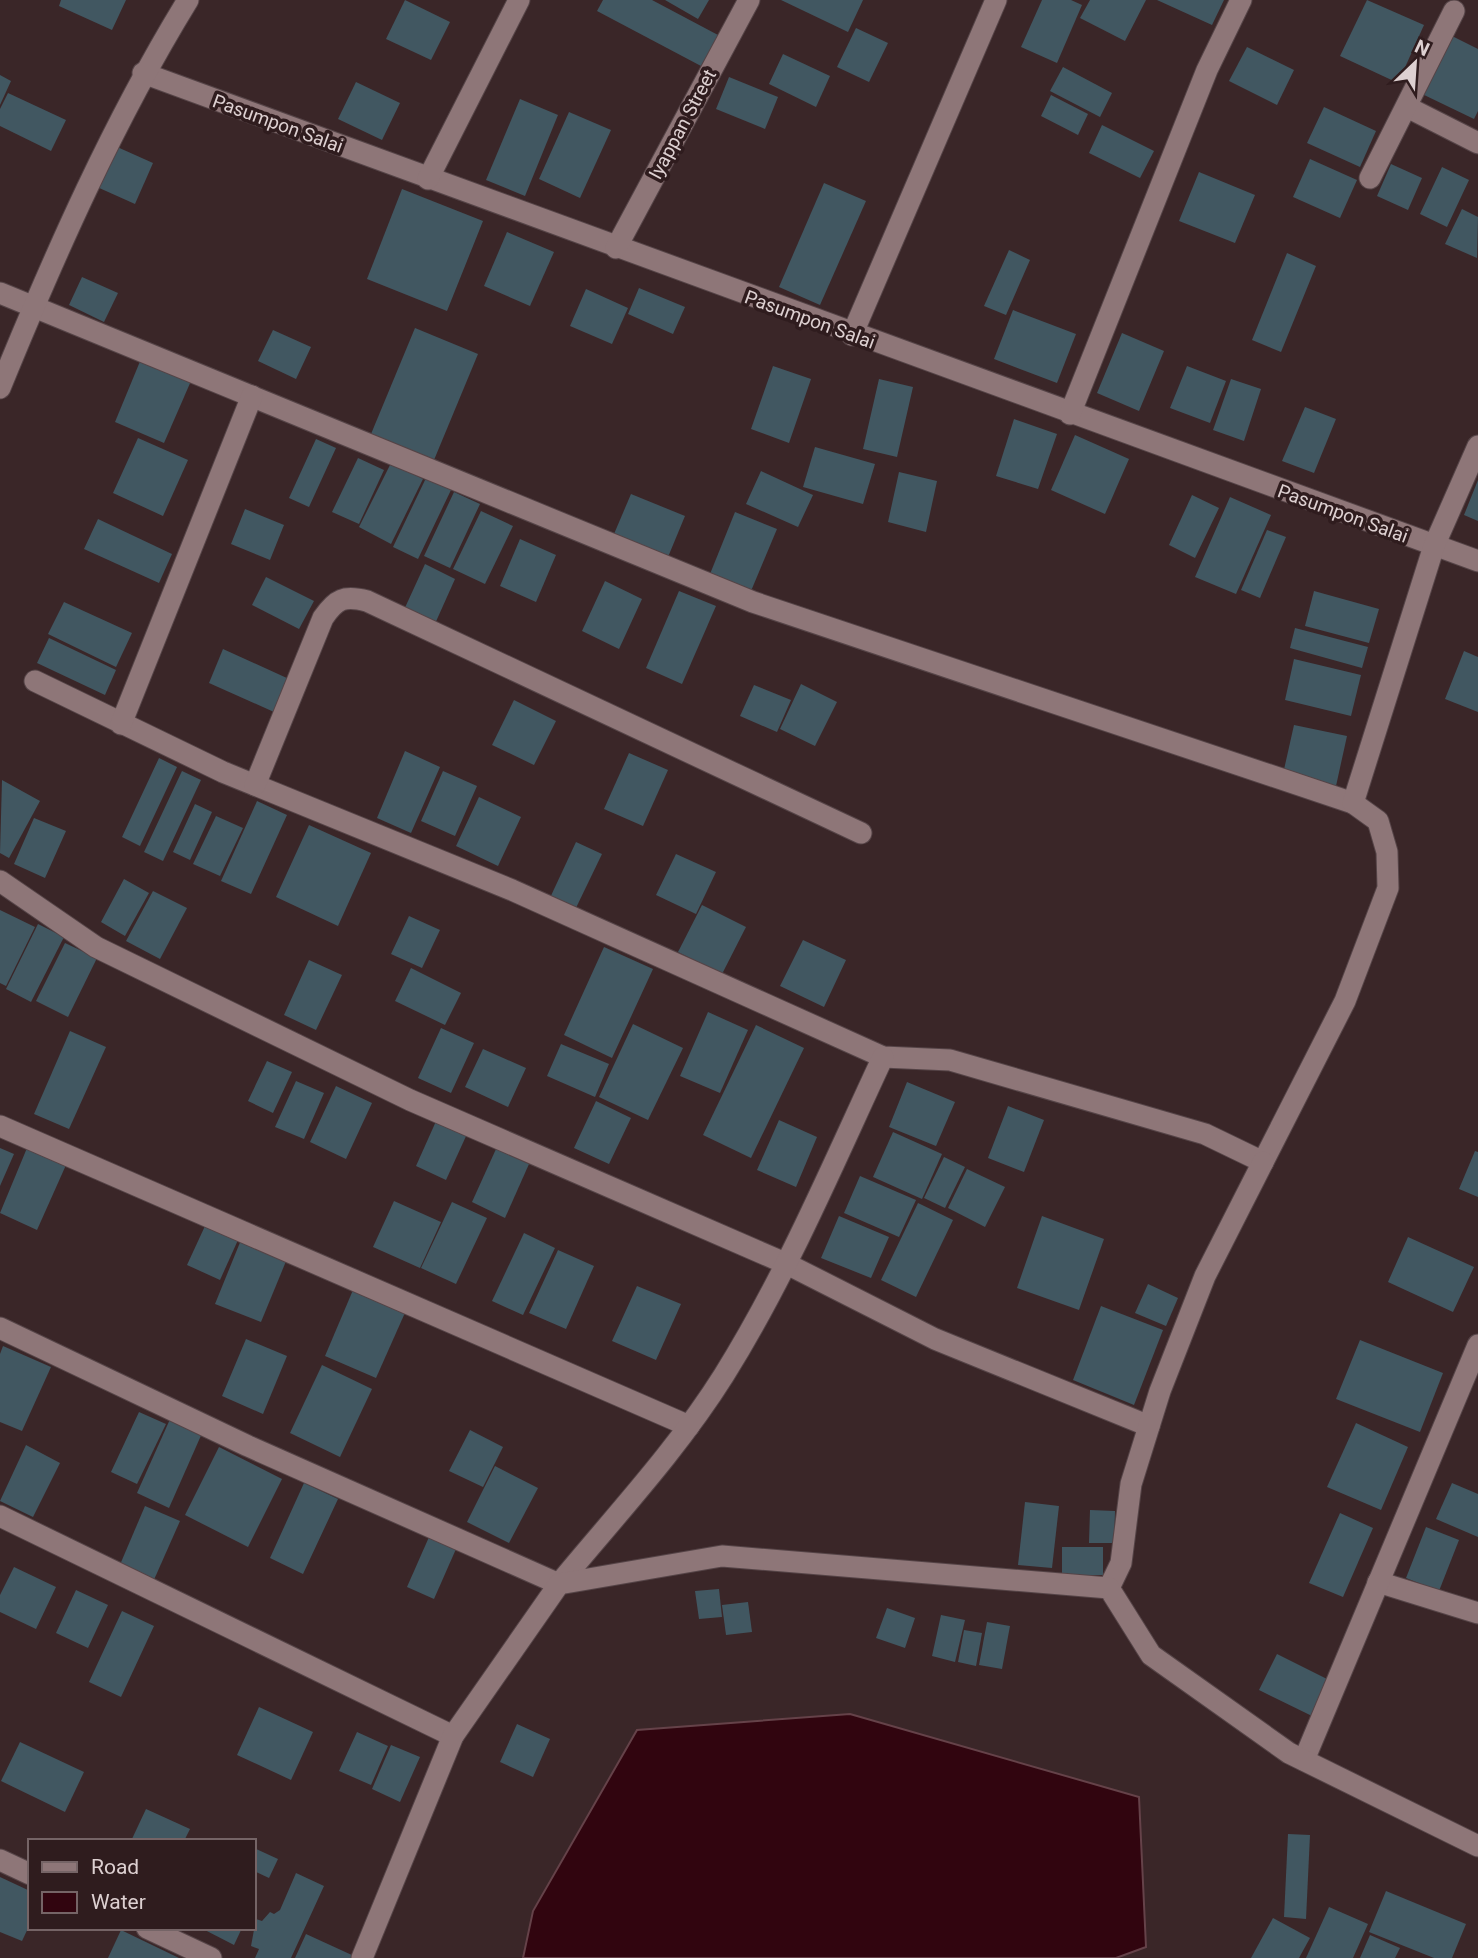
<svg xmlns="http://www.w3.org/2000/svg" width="1478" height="1958" font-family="Roboto,sans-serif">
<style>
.water{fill:#31050f;stroke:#654249;stroke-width:2}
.building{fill:#415761}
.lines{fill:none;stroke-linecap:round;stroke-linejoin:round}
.minor-casing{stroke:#554447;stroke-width:23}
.minor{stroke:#8e7678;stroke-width:21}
.labels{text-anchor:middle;stroke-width:7;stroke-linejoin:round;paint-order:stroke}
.street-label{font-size:19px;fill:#ddd0d1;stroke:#2f1c1e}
</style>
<rect width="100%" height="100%" fill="#3a2628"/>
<polygon class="water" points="850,1714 1139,1797 1146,1947 1116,1958 523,1958 533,1911 637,1730"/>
<g class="building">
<polygon points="61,0 126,0 112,30 59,6"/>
<polygon points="405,0 450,22 431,60 386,39"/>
<polygon points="603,0 652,0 718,35 701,66 597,11"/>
<polygon points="665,0 709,0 698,19"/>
<polygon points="781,0 863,0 848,32"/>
<polygon points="1042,0 1071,0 1082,5 1057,63 1021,47"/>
<polygon points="1090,0 1146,0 1125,41 1080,18"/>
<polygon points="1157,0 1224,0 1212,25"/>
<polygon points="1367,0 1424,25 1398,83 1340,56"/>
<polygon points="856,28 888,43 869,82 837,67"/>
<polygon points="1448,34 1478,49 1478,111 1474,119 1420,93"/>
<polygon points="1247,47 1294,70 1277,105 1229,81"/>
<polygon points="783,54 830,76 816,107 769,84"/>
<polygon points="1063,67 1112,93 1100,117 1050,91"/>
<polygon points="0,75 11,81 0,105"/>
<polygon points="729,77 778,97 765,129 716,109"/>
<polygon points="356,82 400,103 382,140 338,119"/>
<polygon points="8,93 66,120 51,151 0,126 0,109"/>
<polygon points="1051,95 1088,114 1078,135 1041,116"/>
<polygon points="520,99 558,115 525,196 486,180"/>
<polygon points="1324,107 1376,131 1360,167 1307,143"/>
<polygon points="569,112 611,130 580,198 539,179"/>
<polygon points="1102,125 1154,151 1140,178 1089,153"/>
<polygon points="115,146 153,163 135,204 97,187"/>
<polygon points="1310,159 1357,180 1340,218 1293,197"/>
<polygon points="1391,164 1422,178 1408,210 1377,196"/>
<polygon points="1442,167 1469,180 1447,227 1420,214"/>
<polygon points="1199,172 1255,195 1235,243 1179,221"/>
<polygon points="824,183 866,201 820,305 779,287"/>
<polygon points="402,189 483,221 447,311 367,279"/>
<polygon points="1462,209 1478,217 1477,258 1445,244"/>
<polygon points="507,232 554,252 530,306 484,286"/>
<polygon points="1009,250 1030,260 1006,315 984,306"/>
<polygon points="1287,253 1316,266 1281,352 1252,340"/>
<polygon points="82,277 118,293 104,322 69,305"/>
<polygon points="639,288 685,307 673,334 628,314"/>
<polygon points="586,289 628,308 612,344 570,326"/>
<polygon points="1013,310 1076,334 1057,383 994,359"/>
<polygon points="415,328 478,354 434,460 371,434"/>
<polygon points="273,330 311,347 296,379 258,361"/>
<polygon points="1122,333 1164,351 1139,411 1097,393"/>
<polygon points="141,359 191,381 164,443 115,422"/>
<polygon points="773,366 811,379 789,443 751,429"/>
<polygon points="1187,366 1226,381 1210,423 1170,408"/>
<polygon points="879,379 913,387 897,457 863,449"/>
<polygon points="1231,379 1261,389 1244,441 1213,430"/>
<polygon points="1305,407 1336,419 1314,473 1282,461"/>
<polygon points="1014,419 1057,434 1038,489 996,476"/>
<polygon points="1075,435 1129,459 1105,514 1051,490"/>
<polygon points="138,438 188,460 163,516 113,493"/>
<polygon points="316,439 336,448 309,507 289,498"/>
<polygon points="815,447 875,464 863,504 803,487"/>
<polygon points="358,458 384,470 359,524 332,512"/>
<polygon points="391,463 423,479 391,544 359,527"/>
<polygon points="761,471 813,495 798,527 746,504"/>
<polygon points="899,472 937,481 926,532 888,522"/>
<polygon points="426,478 451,490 418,559 393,547"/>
<polygon points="1478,480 1478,521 1464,515"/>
<polygon points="454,492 480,504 450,568 424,556"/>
<polygon points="631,494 685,516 668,557 614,534"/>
<polygon points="1192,495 1219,508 1195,558 1169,545"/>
<polygon points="1230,497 1271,515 1236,594 1195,577"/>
<polygon points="245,509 284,525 270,560 231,544"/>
<polygon points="481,511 513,526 485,584 453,569"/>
<polygon points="735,512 777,529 751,591 710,574"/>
<polygon points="98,519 172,554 159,583 84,549"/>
<polygon points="1267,530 1286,537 1260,598 1241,590"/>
<polygon points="520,539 556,555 536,602 500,586"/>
<polygon points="425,564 455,579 434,626 403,612"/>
<polygon points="266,577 314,601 299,629 252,605"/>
<polygon points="605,581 642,599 619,649 582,631"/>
<polygon points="679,591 716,606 682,684 646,668"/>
<polygon points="1314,591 1379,609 1369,643 1305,626"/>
<polygon points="64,602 132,633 116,667 48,634"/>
<polygon points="1295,628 1368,647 1362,668 1290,648"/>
<polygon points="49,638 116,670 105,695 37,663"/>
<polygon points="223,649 289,679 274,712 209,683"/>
<polygon points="1464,651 1478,657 1478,712 1445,699"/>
<polygon points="1294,659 1361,675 1351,716 1285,700"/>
<polygon points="801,684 837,702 815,746 780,729"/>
<polygon points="754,685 791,700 777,732 740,716"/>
<polygon points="514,700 556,721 534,765 492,745"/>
<polygon points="1294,725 1347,736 1336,786 1283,774"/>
<polygon points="405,751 440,767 411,833 377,818"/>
<polygon points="629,753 668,770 643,826 604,809"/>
<polygon points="159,758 177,767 140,846 122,837"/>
<polygon points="182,771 201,780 163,861 144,852"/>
<polygon points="443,771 477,786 455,836 421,821"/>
<polygon points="2,780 40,801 9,858 0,853"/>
<polygon points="479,797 521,817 498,866 456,846"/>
<polygon points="257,801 287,815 251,894 221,881"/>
<polygon points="195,804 212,812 190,860 173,852"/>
<polygon points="216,816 243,828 220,876 193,864"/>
<polygon points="34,818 66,831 45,878 14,864"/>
<polygon points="309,825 371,853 338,926 276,897"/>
<polygon points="576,842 602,854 574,912 549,900"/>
<polygon points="676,854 716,872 696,914 656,895"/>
<polygon points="124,879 149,893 125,936 101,922"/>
<polygon points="153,891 187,908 160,959 126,941"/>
<polygon points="702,905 746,927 722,974 678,952"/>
<polygon points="0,910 35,927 6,986 0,983"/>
<polygon points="409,916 440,930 422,968 391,954"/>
<polygon points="38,924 64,937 31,1002 6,989"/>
<polygon points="803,940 846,960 824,1007 780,986"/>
<polygon points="65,943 97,958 68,1017 36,1001"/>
<polygon points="604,947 653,969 612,1058 564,1035"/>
<polygon points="309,960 342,975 316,1030 284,1015"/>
<polygon points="411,968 461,993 445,1025 395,1001"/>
<polygon points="708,1012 748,1030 720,1093 680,1076"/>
<polygon points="633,1024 683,1048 648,1120 599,1097"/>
<polygon points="756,1025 804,1048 751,1158 703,1135"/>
<polygon points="441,1028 474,1043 451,1093 418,1078"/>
<polygon points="70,1031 106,1047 69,1129 34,1114"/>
<polygon points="561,1044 609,1064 595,1097 547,1076"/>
<polygon points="483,1049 526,1068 508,1107 465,1087"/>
<polygon points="267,1061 292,1072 273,1113 248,1101"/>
<polygon points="296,1081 324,1093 304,1139 275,1127"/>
<polygon points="907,1082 955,1102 936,1146 889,1127"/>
<polygon points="336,1086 372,1103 346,1159 310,1142"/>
<polygon points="596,1101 631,1118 609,1164 574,1148"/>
<polygon points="1008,1106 1044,1120 1024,1172 988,1158"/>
<polygon points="437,1119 467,1134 446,1180 416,1166"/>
<polygon points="779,1120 817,1137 796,1187 757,1170"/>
<polygon points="893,1132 942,1154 922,1199 873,1177"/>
<polygon points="0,1148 14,1154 0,1186"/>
<polygon points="27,1148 66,1165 37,1230 0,1213"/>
<polygon points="496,1149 529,1164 505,1218 472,1202"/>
<polygon points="1475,1151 1478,1152 1478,1197 1459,1189"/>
<polygon points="944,1157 965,1167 945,1208 924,1198"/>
<polygon points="967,1169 1005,1187 985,1227 948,1208"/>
<polygon points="860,1176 916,1200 899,1237 844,1213"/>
<polygon points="394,1201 441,1222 420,1268 373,1247"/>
<polygon points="452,1202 487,1218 456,1284 421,1268"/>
<polygon points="918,1203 953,1220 916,1297 881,1280"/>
<polygon points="839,1216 889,1237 871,1278 821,1258"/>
<polygon points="1042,1216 1104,1239 1079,1310 1017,1288"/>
<polygon points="205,1226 238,1240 220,1280 187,1265"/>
<polygon points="524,1233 555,1248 523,1315 492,1301"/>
<polygon points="243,1235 289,1254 261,1322 215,1304"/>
<polygon points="1408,1237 1474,1267 1453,1312 1388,1282"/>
<polygon points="558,1250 594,1266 566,1329 529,1313"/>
<polygon points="356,1283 408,1306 376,1378 325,1356"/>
<polygon points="1148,1284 1178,1298 1166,1326 1135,1313"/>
<polygon points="637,1286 681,1304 656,1360 612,1341"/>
<polygon points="1101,1306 1163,1330 1134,1405 1073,1380"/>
<polygon points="246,1339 287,1356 263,1414 222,1396"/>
<polygon points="1360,1340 1443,1373 1420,1432 1336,1399"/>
<polygon points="3,1346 51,1367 22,1431 0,1422 0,1354"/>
<polygon points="322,1365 372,1389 340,1457 290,1433"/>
<polygon points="139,1412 166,1424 137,1484 111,1472"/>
<polygon points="171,1417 203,1431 169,1508 137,1493"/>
<polygon points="1356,1423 1408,1447 1381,1510 1327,1487"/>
<polygon points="470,1430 503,1447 483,1487 449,1471"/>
<polygon points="26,1445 60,1463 33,1517 0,1501"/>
<polygon points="219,1447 282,1479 248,1547 185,1515"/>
<polygon points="495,1466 538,1488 509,1543 467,1522"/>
<polygon points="304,1483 338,1499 303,1574 270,1558"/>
<polygon points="1452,1483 1478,1494 1478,1537 1436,1519"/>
<polygon points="1025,1502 1059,1506 1052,1568 1018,1565"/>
<polygon points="145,1506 180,1521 153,1582 119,1567"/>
<polygon points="1090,1510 1115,1511 1114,1543 1089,1543"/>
<polygon points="1340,1513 1373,1528 1343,1597 1309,1583"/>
<polygon points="1426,1527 1459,1540 1439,1591 1406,1578"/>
<polygon points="429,1537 456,1549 434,1599 407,1587"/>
<rect x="1062" y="1547" width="41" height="28"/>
<polygon points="14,1567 56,1587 36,1629 0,1612 0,1595"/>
<polygon points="719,1589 722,1617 699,1619 695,1591"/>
<polygon points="76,1590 108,1605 88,1648 56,1633"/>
<polygon points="748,1602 752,1632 726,1635 722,1605"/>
<polygon points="887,1608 915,1618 905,1648 876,1638"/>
<polygon points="122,1611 154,1626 121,1697 89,1682"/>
<polygon points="941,1615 965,1620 955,1662 932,1656"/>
<polygon points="987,1622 1010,1626 1002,1669 979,1665"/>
<polygon points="964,1630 982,1633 976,1666 958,1662"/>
<polygon points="1277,1654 1329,1680 1312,1716 1259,1690"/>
<polygon points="259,1707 313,1732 291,1780 237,1755"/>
<polygon points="517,1724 550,1739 533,1777 500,1762"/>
<polygon points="357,1732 388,1746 371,1785 339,1771"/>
<polygon points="20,1742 84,1772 65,1812 1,1781"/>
<polygon points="391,1745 420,1757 400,1802 372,1789"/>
<polygon points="146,1809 190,1829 184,1841 131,1841"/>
<polygon points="1288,1834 1310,1835 1306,1919 1284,1917"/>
<polygon points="254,1848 278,1859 269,1878 254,1871"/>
<polygon points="296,1873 324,1886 291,1958 255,1958 259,1949 251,1946 256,1919 262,1921 270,1912 274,1914 280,1910"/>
<polygon points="0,1877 30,1891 30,1924 22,1941 0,1932"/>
<polygon points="1386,1891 1466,1924 1452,1958 1434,1958 1369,1932"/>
<polygon points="1329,1907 1368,1924 1353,1958 1306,1958"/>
<polygon points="1273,1918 1310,1938 1299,1958 1251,1958"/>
<polygon points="201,1928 242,1928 234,1945"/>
<polygon points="121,1930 179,1958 108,1958"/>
<polygon points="306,1934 354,1956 352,1958 295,1958"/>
<polygon points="1370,1935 1400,1948 1395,1958 1360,1958"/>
</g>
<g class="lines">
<g class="minor-casing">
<g id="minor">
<polyline points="143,73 1478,561"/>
<polyline points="1407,107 1478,143"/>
<polyline points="1370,178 1454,11"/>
<polyline points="428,179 519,0"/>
<polyline points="616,248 749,0"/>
<polyline points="0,293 753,602 1353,803"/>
<polyline points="852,335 996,0"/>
<path d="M0,388C54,256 113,122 188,0"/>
<polyline points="1070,414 1207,70 1241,0"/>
<polyline points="35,681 223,772 512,890 883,1057 950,1060 1205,1134 1263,1162 1345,1001 1388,888 1387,852 1378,821 1353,803 1434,546 1478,446"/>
<polyline points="121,724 252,396"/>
<path d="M255,785L323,618C336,599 344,595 367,601L861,833"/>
<polyline points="0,881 96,947 410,1100 787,1264 935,1339 1149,1426"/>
<polyline points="0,1126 689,1426"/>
<path d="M0,1328L248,1446L559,1584C615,1516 677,1450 724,1375C787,1274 833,1164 883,1057"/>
<polyline points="0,1516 453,1736"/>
<polyline points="1378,1582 1478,1613"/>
<polyline points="1109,1588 1121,1563 1131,1484 1160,1391 1205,1276 1263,1162"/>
<polyline points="1304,1760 1478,1345"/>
<polyline points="0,1860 30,1874"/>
<polyline points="147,1928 211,1958"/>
<polyline points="362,1958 453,1736 559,1584 722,1556 1109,1588 1151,1655 1289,1753 1478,1846"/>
</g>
</g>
<use href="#minor" class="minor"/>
</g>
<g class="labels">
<g class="street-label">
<text transform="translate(278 123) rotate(20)" y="7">Pasumpon Salai</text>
<text transform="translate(682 124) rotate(-62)" y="7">Iyappan Street</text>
<text transform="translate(810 319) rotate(20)" y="7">Pasumpon Salai</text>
<text transform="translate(1343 513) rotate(20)" y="7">Pasumpon Salai</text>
</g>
</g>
<rect x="28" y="1839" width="228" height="91" fill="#2f1c1e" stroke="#756466" stroke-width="2"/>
<rect x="42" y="1862" width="35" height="10" fill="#8e7678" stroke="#756466" stroke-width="2"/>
<text x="91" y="1874" font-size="21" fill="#ddd0d1">Road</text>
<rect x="42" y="1892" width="35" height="21" fill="#31050f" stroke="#756466" stroke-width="2"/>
<text x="91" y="1909" font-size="21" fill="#ddd0d1">Water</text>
<g transform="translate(1415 63) rotate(25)" stroke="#2f1c1e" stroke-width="5" paint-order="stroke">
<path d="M0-5L12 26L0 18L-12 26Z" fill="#ddd0d1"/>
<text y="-10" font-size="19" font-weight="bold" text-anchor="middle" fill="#ddd0d1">N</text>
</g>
</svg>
